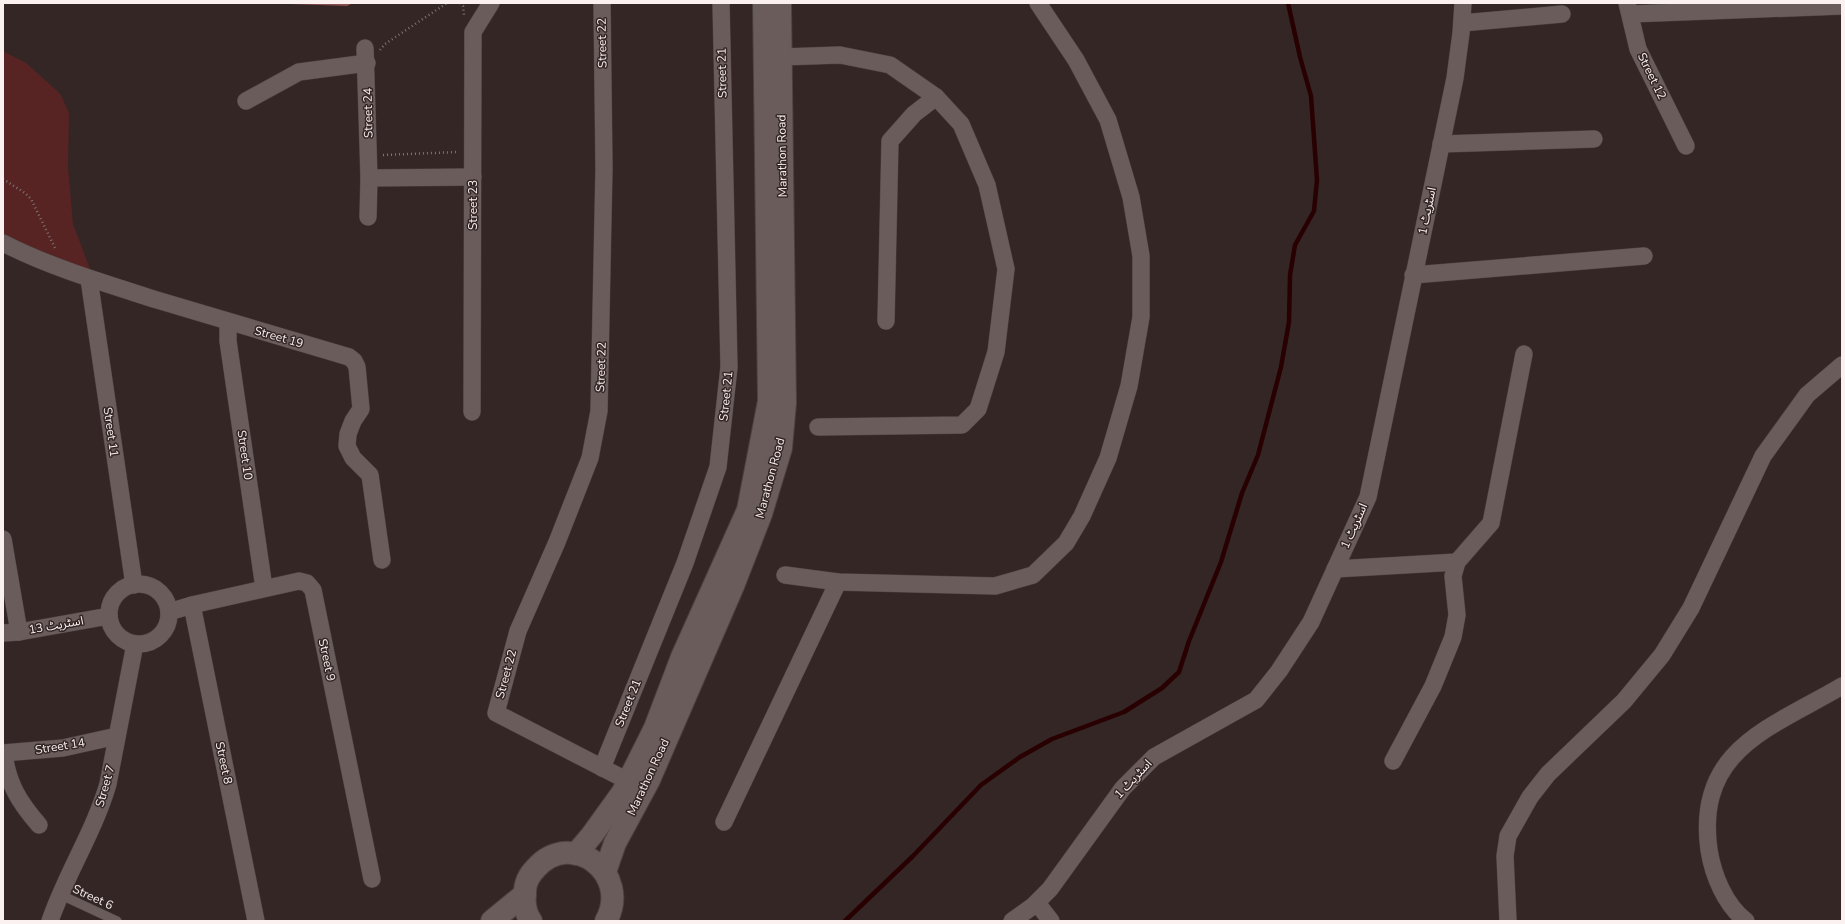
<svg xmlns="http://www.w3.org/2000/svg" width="1845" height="924" font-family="'Nunito Sans','Noto Sans Arabic',sans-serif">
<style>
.green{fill:#572423}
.forest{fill:#864e4c}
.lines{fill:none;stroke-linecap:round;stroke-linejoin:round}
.stream{stroke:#290002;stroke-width:4.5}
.service-casing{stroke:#4b4140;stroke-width:10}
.minor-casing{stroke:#4b4140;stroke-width:18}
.secondary-casing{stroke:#4b4140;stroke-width:24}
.path{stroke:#7e7372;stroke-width:2.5;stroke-dasharray:1 3;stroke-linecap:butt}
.service{stroke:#6a5c5b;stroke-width:9}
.minor{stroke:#6a5c5b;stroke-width:17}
.secondary{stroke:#6a5c5b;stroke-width:22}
.labels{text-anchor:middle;stroke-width:3;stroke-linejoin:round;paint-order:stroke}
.street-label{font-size:12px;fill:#faf1f0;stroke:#332625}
</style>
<rect width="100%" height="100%" fill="#332625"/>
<polygon class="green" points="3,51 26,63 54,88 61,95 69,113 68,167 73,224 90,269 74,266 3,237"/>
<polygon class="forest" points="262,3 353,3 347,6"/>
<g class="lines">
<polyline class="stream" points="845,921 913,856 981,785 1020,757 1052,739 1124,712 1162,688 1179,672 1189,641 1221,562 1242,493 1258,455 1281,367 1289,322 1290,275 1295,245 1314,211 1317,180 1311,96 1300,57 1288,3"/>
<g class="service-casing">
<polyline id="service" points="59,894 117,921"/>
</g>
<g class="minor-casing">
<g id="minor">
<polyline points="602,3 604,168 599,411 590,458 557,542 518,631 496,713 628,781"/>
<polyline points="1627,3 1638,49 1686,146"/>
<polyline points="1630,14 1842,6"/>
<polyline points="1462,23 1562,14"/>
<polyline points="365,48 369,178 368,217"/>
<polyline points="781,57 840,55 890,65 936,97 961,124 987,185 1006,269 996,352 978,409 962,425 818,427"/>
<polyline points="246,101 299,72 367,63"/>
<polyline points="1441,144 1594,139"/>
<polyline points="369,178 473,177"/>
<path d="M3,243C52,268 104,283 157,300C220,319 284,338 349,357L354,361L357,367L361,409L353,421L348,434L347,446L353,458L370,475L382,560"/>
<polyline points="1413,275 1644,256"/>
<polyline points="89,279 134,585"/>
<polyline points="886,321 890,141 914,114 936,97"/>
<polyline points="228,322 228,341 264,588"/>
<polyline points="472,412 473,32 491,3"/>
<polyline points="3,539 19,632"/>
<polyline points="1335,569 1457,562"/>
<polyline points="785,575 838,582 995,586 1033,575 1066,543 1082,516 1108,458 1129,386 1141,317 1141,256 1131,197 1108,120 1076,60 1038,3"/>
<circle cx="139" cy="614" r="30"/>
<polyline points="192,605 256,921"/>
<polyline points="169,612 192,605 299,581 307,583 313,590 372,879"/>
<polyline points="3,633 19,632 109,616"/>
<polyline points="3,753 63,748 117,736"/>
<path d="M4,754C8,784 19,802 39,825"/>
<polyline points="1393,761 1433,686 1453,637 1457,615 1453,576 1457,562 1491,523 1524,354"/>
<polyline points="602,768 685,563 718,467 729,367 721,3"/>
<polyline points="724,822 838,582"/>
<polyline points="1037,903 1051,921"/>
<path d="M50,921C66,874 94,832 108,784L135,644"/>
<polyline points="1012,921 1033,906 1050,889 1123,788 1154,757 1256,700 1279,671 1311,622 1368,497 1455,78 1461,33 1463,3"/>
<polyline points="1508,921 1505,856 1508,836 1530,797 1548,774 1624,701 1662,655 1691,608 1763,456 1807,395 1842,365"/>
<path d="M1746,921C1725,905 1713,875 1709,850C1695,749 1771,728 1842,686"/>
</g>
</g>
<g class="secondary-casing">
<g id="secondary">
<polyline points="576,854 592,835 623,792 655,728 682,657 748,510 769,401 764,3"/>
<polyline points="605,872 615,843 649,780 733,586 761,514 781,448 785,403 780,3"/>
<polyline points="492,921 525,894"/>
<path d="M531,921C525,913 524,902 525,892C525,883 530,874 536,868C572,828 632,874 606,921"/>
</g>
</g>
<g class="path">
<polyline points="460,3 463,6 464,15"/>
<polyline points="380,50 385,44 447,3"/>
<polyline points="383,155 458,152"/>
<polyline points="3,179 25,193 31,199 56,250"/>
</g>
<use href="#service" class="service"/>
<use href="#minor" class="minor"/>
<use href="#secondary" class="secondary"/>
</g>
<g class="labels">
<g class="street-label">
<text transform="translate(602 43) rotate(-91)" y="4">Street 22</text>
<text transform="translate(722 73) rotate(-91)" y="4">Street 21</text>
<text transform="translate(1652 76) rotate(64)" y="4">Street 12</text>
<text transform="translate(368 113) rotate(-91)" y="4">Street 24</text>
<text transform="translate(782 156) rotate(-91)" y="4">Marathon Road</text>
<text transform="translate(473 205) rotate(-90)" y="4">Street 23</text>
<text transform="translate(1427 211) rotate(-78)" y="4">اسٹریٹ 1</text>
<text transform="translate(279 337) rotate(16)" y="4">Street 19</text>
<text transform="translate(601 367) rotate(-88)" y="4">Street 22</text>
<text transform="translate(726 396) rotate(-84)" y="4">Street 21</text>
<text transform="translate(111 432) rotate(82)" y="4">Street 11</text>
<text transform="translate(245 455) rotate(82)" y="4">Street 10</text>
<text transform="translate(770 478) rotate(-75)" y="4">Marathon Road</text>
<text transform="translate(1354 526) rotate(-66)" y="4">اسٹریٹ 1</text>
<text transform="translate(56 625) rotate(-10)" y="4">اسٹریٹ 13</text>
<text transform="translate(327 660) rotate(78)" y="4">Street 9</text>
<text transform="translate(506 674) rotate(-75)" y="4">Street 22</text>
<text transform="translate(628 703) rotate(-68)" y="4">Street 21</text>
<text transform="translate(60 746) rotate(-9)" y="4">Street 14</text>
<text transform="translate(224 763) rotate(78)" y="4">Street 8</text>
<text transform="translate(648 777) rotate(-65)" y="4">Marathon Road</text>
<text transform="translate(1133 779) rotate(-47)" y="4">اسٹریٹ 1</text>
<text transform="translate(105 786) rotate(-74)" y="4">Street 7</text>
<text transform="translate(93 897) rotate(25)" y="4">Street 6</text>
</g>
</g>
<rect width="1845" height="924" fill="none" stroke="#faf1f0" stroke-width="8"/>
</svg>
